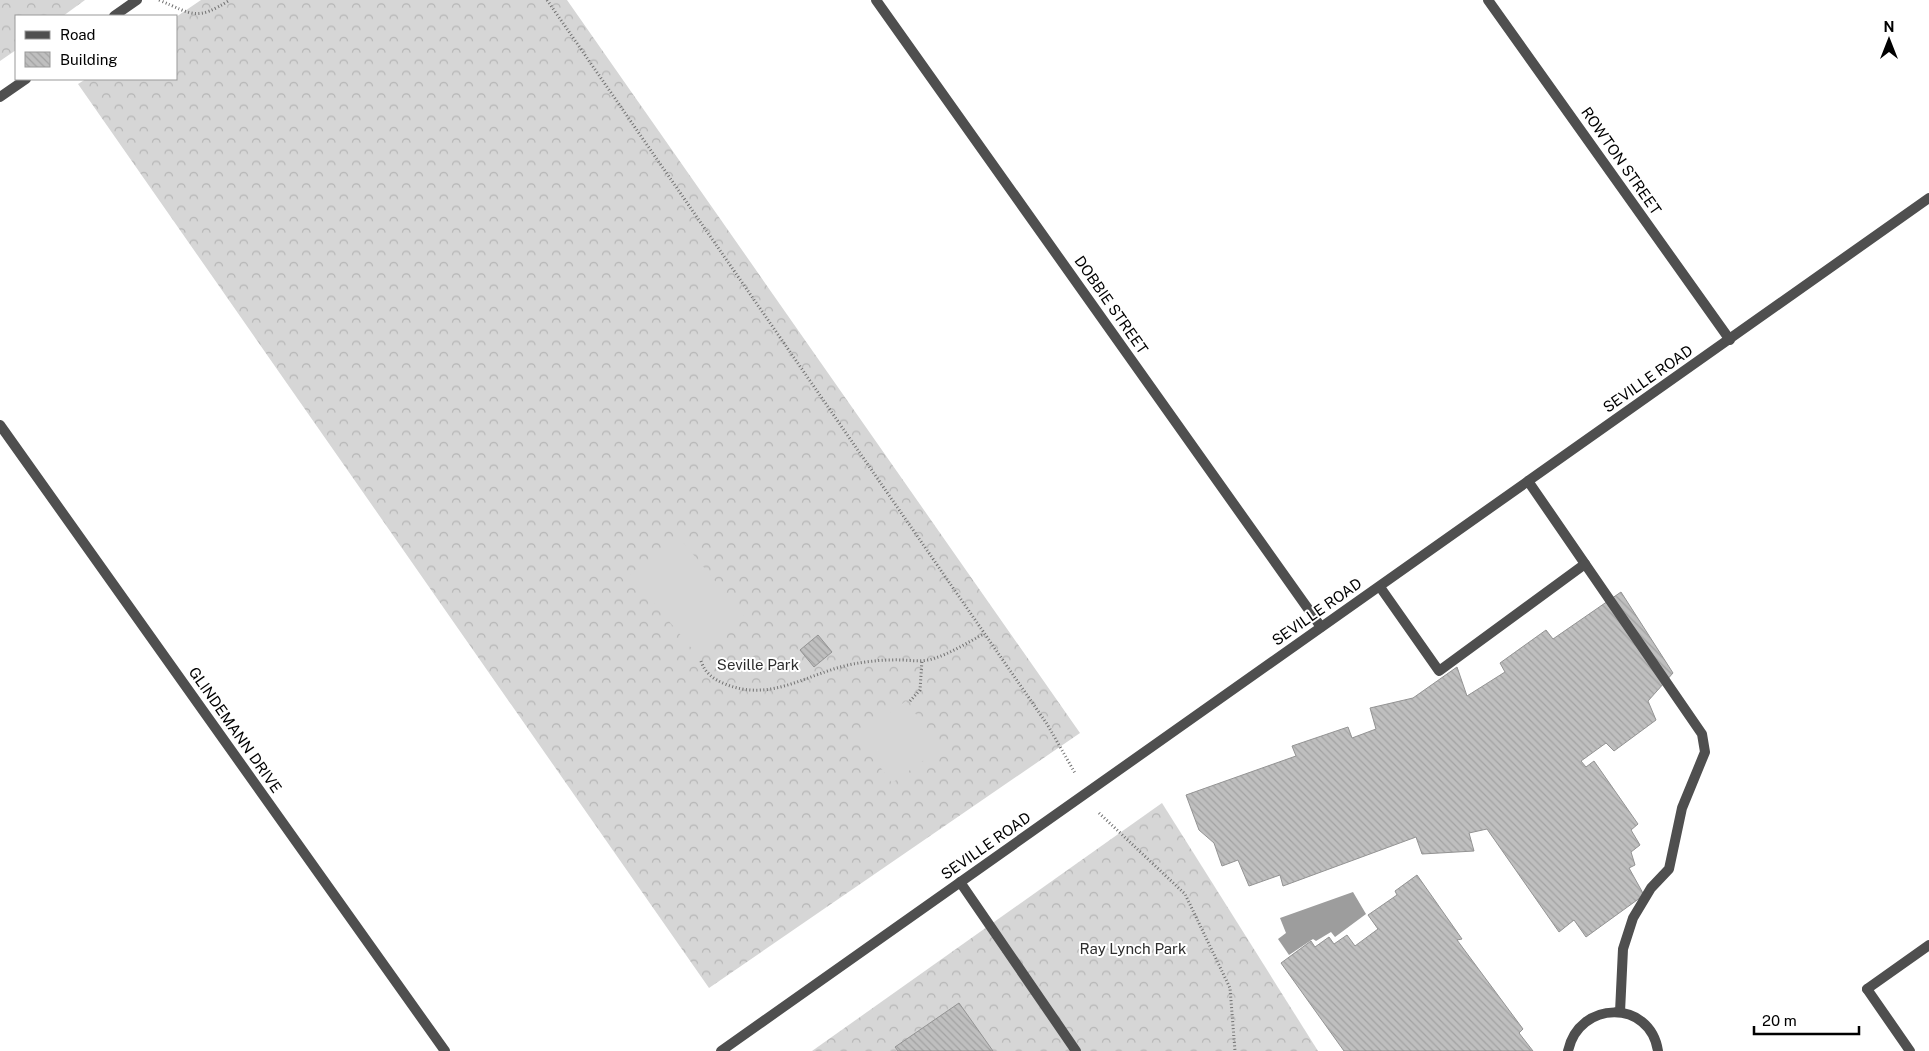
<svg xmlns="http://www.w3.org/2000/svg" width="1929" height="1051" font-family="'Public Sans',sans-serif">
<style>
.forest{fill:url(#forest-crowns)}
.garden{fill:#d6d6d6}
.water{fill:#9d9d9d}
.building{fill:url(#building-back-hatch);stroke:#939393}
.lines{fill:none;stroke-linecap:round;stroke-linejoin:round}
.path{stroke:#717171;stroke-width:3;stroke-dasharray:1 2.5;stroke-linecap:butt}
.lane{stroke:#4f4f4f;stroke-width:10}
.street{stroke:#4f4f4f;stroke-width:10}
.labels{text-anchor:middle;stroke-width:4;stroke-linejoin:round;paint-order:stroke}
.street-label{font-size:15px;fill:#000;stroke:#fff}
.park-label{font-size:15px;fill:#2d2d2d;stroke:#fff}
</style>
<defs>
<pattern id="forest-crowns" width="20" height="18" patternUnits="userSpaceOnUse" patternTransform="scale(1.25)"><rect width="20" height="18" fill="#d6d6d6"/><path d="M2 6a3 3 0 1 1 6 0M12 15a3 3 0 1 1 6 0" fill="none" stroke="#b6b6b6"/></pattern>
<pattern id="building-back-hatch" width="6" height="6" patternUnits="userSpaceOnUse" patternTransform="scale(1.25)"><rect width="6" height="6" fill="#bfbfbf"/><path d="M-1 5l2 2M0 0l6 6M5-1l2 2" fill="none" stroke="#a2a2a2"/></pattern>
</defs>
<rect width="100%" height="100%" fill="#fff"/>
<g class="forest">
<polygon points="0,0 85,0 63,16 16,16 16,50 0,61"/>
<polygon points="201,0 567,0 1080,733 709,988 78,84 86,79 176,79 176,17"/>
<polygon points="1162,803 1318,1051 812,1051"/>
</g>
<g class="garden">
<polygon points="678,536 744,616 697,655 630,574"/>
<polygon points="906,701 941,748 892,783 857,736"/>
</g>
<polygon class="water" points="1353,892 1366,914 1335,937 1331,932 1316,941 1313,939 1289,955 1278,939 1286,933 1280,918"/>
<g class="building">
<polygon points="1621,592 1673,673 1648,701 1656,720 1614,751 1606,743 1581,761 1586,767 1594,761 1638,824 1631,830 1640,845 1631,852 1635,865 1629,868 1644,895 1586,937 1574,920 1559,932 1487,829 1469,833 1474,851 1422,854 1416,837 1283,886 1280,875 1249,886 1238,860 1222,866 1214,843 1199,830 1186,795 1296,756 1292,746 1348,727 1352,738 1376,729 1370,708 1413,698 1457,667 1467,696 1505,672 1500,663 1546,630 1553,639"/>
<polygon points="818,635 832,652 814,667 800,650"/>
<polygon points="1417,875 1462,939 1457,940 1523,1029 1519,1033 1533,1051 1344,1051 1281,963 1311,941 1315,947 1329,937 1334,944 1347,935 1355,946 1378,929 1368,915 1397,895 1395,891"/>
<polygon points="959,1003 993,1051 898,1051 895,1047"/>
</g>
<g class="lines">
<g class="path">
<path d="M159,0C194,15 196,21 230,0"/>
<polyline points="547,0 1047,724 1075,773"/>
<path d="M701,661C705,673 713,679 725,684C772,703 807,673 853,664C865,662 878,660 891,660C905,659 919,663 932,659C950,654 968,642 984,634"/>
<polyline points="910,701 920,690 922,660"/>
<polyline points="1099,813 1185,894 1230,988 1235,1051"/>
</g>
<g class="lane">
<polyline points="1528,481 1702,734 1705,752 1682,808 1669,869 1651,888 1633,918 1623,949 1620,1012"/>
<polyline points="1380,587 1439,671 1585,564"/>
<polyline points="960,882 1076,1051"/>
<polyline points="1867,989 1910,1051"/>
<path d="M1568,1051C1579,1000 1650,999 1658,1051"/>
</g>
<g class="street">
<polyline points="876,0 1321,627"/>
<polyline points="1488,0 1730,340"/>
<polyline points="114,16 137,0"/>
<polyline points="0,97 26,79"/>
<polyline points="0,425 445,1051"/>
<polyline points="1867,989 1929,945"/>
<polyline points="721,1051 1929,198"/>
</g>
</g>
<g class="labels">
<g class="street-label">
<text transform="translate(1621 161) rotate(55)" y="5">ROWTON STREET</text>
<text transform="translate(1111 305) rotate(55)" y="5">DOBBIE STREET</text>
<text transform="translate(1648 379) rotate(-35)" y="5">SEVILLE ROAD</text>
<text transform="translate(1317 612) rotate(-35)" y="5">SEVILLE ROAD</text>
<text transform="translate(235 730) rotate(55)" y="5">GLINDEMANN DRIVE</text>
<text transform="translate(986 846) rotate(-35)" y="5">SEVILLE ROAD</text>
</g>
<g class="park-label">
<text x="758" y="670">Seville Park</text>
<text x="1133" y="954">Ray Lynch Park</text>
</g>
</g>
<rect x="15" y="15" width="162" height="65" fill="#ffffff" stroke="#999999"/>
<rect x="25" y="31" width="25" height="8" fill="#4f4f4f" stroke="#999999"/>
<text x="60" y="40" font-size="15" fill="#000000">Road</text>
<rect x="25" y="52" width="25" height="15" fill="url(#building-back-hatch)" stroke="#999999"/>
<text x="60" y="65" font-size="15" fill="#000000">Building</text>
<g transform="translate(1889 40)" stroke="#ffffff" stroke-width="4" paint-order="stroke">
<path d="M0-4L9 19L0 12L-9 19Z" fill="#000000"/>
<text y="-8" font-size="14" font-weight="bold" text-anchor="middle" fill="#000000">N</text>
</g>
<path d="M1754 1026v8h105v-8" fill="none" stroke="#000000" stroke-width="2.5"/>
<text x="1762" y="1026" font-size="15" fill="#000000" stroke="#ffffff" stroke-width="4" paint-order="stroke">20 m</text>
</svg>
